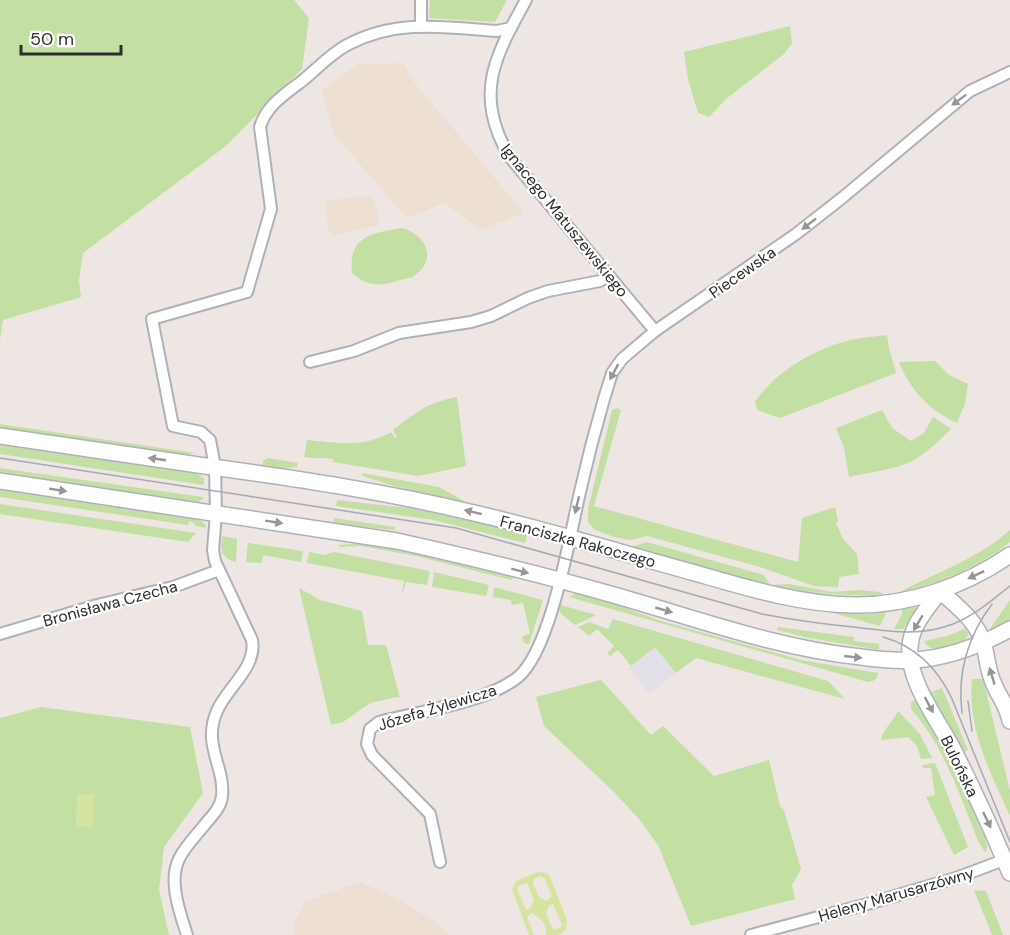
<svg xmlns="http://www.w3.org/2000/svg" width="1010" height="935" font-family="'DM Sans',sans-serif">
<style>
.industrial{fill:#e2e1e7}
.education{fill:#ede0d3}
.green{fill:#c3dfa4}
.pitch{fill:#d5e5a1;fill-rule:evenodd}
.lines{fill:none;stroke-linecap:round;stroke-linejoin:round}
.minor-casing{stroke:#aeb2b8;stroke-width:14}
.secondary-casing{stroke:#aeb2b8;stroke-width:18}
.minor{stroke:#fff;stroke-width:10}
.secondary{stroke:#fff;stroke-width:15}
.tram{stroke:#a4aab6;stroke-width:1.5}
.oneway{fill:#969696}
.labels{text-anchor:middle;stroke-width:4.5;stroke-linejoin:round;paint-order:stroke}
.street-label{font-size:16px;fill:#2e2e2e;stroke:#fff}
</style>
<rect width="100%" height="100%" fill="#eee6e2"/>
<polygon class="industrial" points="655,647 676,673 650,694 628,668"/>
<g class="education">
<polygon points="403,63 415,83 524,213 480,230 445,203 406,218 333,133 322,90 358,64"/>
<polygon points="358,196 373,198 380,219 378,223 375,226 335,235 329,232 325,202"/>
<polygon points="361,882 398,899 439,924 450,935 295,935 294,924 305,901"/>
</g>
<g class="green">
<polygon points="0,0 294,0 309,18 302,69 226,146 83,253 79,280 81,297 3,320 0,340"/>
<polygon points="430,0 507,0 495,22 429,18"/>
<polygon points="790,26 792,43 784,54 726,99 709,117 698,113 688,79 684,52"/>
<path d="M402,228C428,235 438,262 412,277C387,283 374,292 352,273C348,236 372,233 402,228Z"/>
<path d="M887,335L889,348L896,373L780,418L757,410L755,402C773,375 806,354 837,344C853,338 871,337 887,335Z"/>
<path d="M935,361L949,375L968,384L965,404L957,423C929,410 910,390 899,362Z"/>
<path d="M457,397L466,466L418,476L333,462V459C323,457 314,459 304,457L307,440C336,443 365,448 391,432L395,438L397,437L393,430C415,413 428,402 457,397Z"/>
<polygon points="617,408 621,410 594,506 798,562 802,518 835,507 838,521 836,523 843,539 857,554 859,574 839,577 838,587 814,586 760,567 647,536 630,540 614,537 595,530 588,522 588,509 612,410"/>
<path d="M882,410L892,428L911,441L924,433L933,417L951,429C940,440 928,452 914,460C895,470 870,472 849,477L844,448L836,428Z"/>
<polygon points="0,424 195,453 184,456 0,428"/>
<polygon points="0,444 197,474 204,478 204,485 0,454"/>
<polygon points="268,458 298,463 297,467 278,469 262,466 264,460"/>
<polygon points="0,468 203,497 203,499 197,503 0,472"/>
<polygon points="362,473 439,487 468,503 390,485 363,476"/>
<polygon points="0,489 196,518 204,523 206,528 196,526 192,522 189,521 188,525 0,497"/>
<polygon points="337,500 435,511 527,535 525,543 434,520 336,506"/>
<polygon points="0,504 196,533 188,542 0,514"/>
<polygon points="334,518 395,527 395,530 333,524"/>
<path d="M1010,530V542C977,568 940,583 900,592C937,572 978,559 1010,530Z"/>
<path d="M222,536L237,539L236,562C222,559 219,549 222,536Z"/>
<path d="M647,542L764,575L770,585L789,584L833,592L858,590L880,592L884,594C797,601 714,570 631,547Z"/>
<polygon points="248,543 303,551 301,562 263,555 262,563 246,562"/>
<polygon points="364,543 395,547 515,576 511,580 416,556 361,546 339,547 339,545"/>
<polygon points="309,552 324,555 334,552 430,571 427,585 406,582 403,593 402,593 404,581 307,563"/>
<polygon points="434,572 489,585 486,596 432,587"/>
<polygon points="494,587 543,600 529,644 524,643 522,637 530,633 523,603 512,605 511,600 493,597"/>
<polygon points="299,588 320,600 362,611 368,645 386,645 400,698 397,697 370,703 343,722 331,725"/>
<polygon points="585,593 658,620 801,660 878,673 877,678 873,681 868,682 569,597 574,594"/>
<polygon points="1010,600 1010,620 1000,627 989,630"/>
<polygon points="561,605 596,615 575,625 561,614 559,608"/>
<polygon points="918,607 903,629 894,629 902,614 902,608"/>
<polygon points="887,611 880,626 833,613 833,612"/>
<polygon points="613,619 828,681 845,699 696,658 676,673 655,647 631,666 618,650 610,656 607,653 614,646 597,629 589,636 578,627 589,622 608,629"/>
<polygon points="778,627 854,637 854,641 879,644 879,650 804,637 777,630"/>
<path d="M967,628C968,633 969,637 964,641C958,645 938,650 931,648C927,646 926,644 924,641L947,636Z"/>
<path d="M972,679H983L1010,791V816C990,772 967,728 972,679Z"/>
<polygon points="601,680 651,735 663,726 714,776 769,760 780,806 784,810 801,869 792,885 795,899 691,926 658,845 639,819 614,792 544,726 536,697"/>
<polygon points="942,688 968,750 964,752 931,692"/>
<path d="M916,699L955,769L985,838L987,847L986,853L979,843C960,797 945,747 911,709V702Z"/>
<polygon points="41,707 190,727 203,793 164,847 159,890 169,935 0,935 0,718"/>
<path d="M898,711L920,734L932,758L921,759L917,746L908,737L881,740C883,730 893,721 898,711Z"/>
<polygon points="935,763 968,847 954,855 926,797 935,795 931,768 923,768 922,765"/>
<polygon points="974,890 986,891 1003,935 992,935"/>
</g>
<g class="pitch">
<polygon points="77,794 94,794 93,827 76,827"/>
<path d="M537,872L547,873L550,877L567,920L566,930L558,935H546C548,923 539,918 532,913L527,917L534,935H529L512,890L516,881ZM541,876L545,879L552,896L547,901L539,897L533,883L534,879ZM527,883L534,900L530,908L526,910L517,889L518,886ZM553,904L562,925L561,927L553,930L546,914L549,906Z"/>
</g>
<g class="lines">
<g class="minor-casing">
<g id="minor">
<polyline points="421,0 421,27"/>
<path d="M526,0C494,58 474,94 509,156L655,331"/>
<polyline points="310,362 354,351 399,333 471,322 491,316 528,298 548,291 600,281 609,276"/>
<polyline points="0,634 97,605 173,587 219,570"/>
<path d="M440,862L430,814L372,755L367,744L370,729L379,722C418,712 488,702 518,677C551,650 570,535 580,492C587,461 595,430 604,399L612,373L622,359L655,331L796,234L842,198L970,91L1010,72"/>
<path d="M187,935C180,913 168,881 179,859C185,846 197,835 206,823C213,815 221,807 222,796C225,766 202,745 217,711C227,687 257,668 252,640L215,561L213,550L216,514L215,467L210,440L201,432L173,426L152,319L247,292L271,209L260,127C266,106 285,94 302,81C317,69 331,53 349,44C397,19 444,27 497,31L511,28"/>
<polyline points="751,935 871,903 956,878 1009,858"/>
</g>
</g>
<g class="secondary-casing">
<g id="secondary">
<path d="M0,436C71,446 141,457 212,467C299,479 387,492 474,513C548,530 622,553 695,573C747,588 799,604 853,605C909,606 965,586 1010,555"/>
<path d="M0,481L397,541C469,557 539,574 610,594C692,617 775,648 861,657C882,660 904,662 925,659C955,655 983,644 1010,629"/>
<path d="M940,591C928,608 911,625 910,647C907,680 937,719 952,747C973,788 992,830 1010,873"/>
<path d="M940,591C958,607 977,621 984,645C987,657 988,671 993,682C999,698 1006,702 1010,721"/>
</g>
</g>
<use href="#minor" class="minor"/>
<use href="#secondary" class="secondary"/>
<g class="tram">
<path d="M0,458L456,528L762,614C793,620 823,624 853,627C887,631 920,637 953,624C974,616 992,600 1010,586"/>
<path d="M883,637C915,646 938,669 952,699L1010,842"/>
<polyline points="968,701 972,731"/>
<path d="M962,713C957,673 968,636 992,604"/>
</g>
</g>
<defs><path id="oneway-solid" d="M-6-.8H1V-3.2L6.5 0L1 3.2V.8H-6Z" transform="scale(1.5)"/></defs>
<g class="oneway">
<use href="#oneway-solid" transform="translate(959 100) rotate(143)"/>
<use href="#oneway-solid" transform="translate(809 224) rotate(142)"/>
<use href="#oneway-solid" transform="translate(614 372) rotate(118)"/>
<use href="#oneway-solid" transform="translate(157 459) rotate(-172)"/>
<use href="#oneway-solid" transform="translate(58 490) rotate(9)"/>
<use href="#oneway-solid" transform="translate(577 505) rotate(103)"/>
<use href="#oneway-solid" transform="translate(473 512) rotate(-166)"/>
<use href="#oneway-solid" transform="translate(274 522) rotate(9)"/>
<use href="#oneway-solid" transform="translate(520 571) rotate(15)"/>
<use href="#oneway-solid" transform="translate(976 575) rotate(155)"/>
<use href="#oneway-solid" transform="translate(664 610) rotate(16)"/>
<use href="#oneway-solid" transform="translate(918 623) rotate(121)"/>
<use href="#oneway-solid" transform="translate(853 657) rotate(6)"/>
<use href="#oneway-solid" transform="translate(992 676) rotate(-107)"/>
<use href="#oneway-solid" transform="translate(929 705) rotate(62)"/>
<use href="#oneway-solid" transform="translate(987 820) rotate(64)"/>
</g>
<g class="labels">
<g class="street-label">
<text transform="translate(565 220) rotate(51)" y="6">Ignacego Matuszewskiego</text>
<text transform="translate(742 272) rotate(-35)" y="6">Piecewska</text>
<text transform="translate(578 541) rotate(15)" y="6">Franciszka Rakoczego</text>
<text transform="translate(110 603) rotate(-15)" y="6">Bronisława Czecha</text>
<text transform="translate(437 707) rotate(-17)" y="6">Józefa Żylewicza</text>
<text transform="translate(960 766) rotate(64)" y="6">Bulońska</text>
<text transform="translate(896 894) rotate(-16)" y="6">Heleny Marusarzówny</text>
</g>
</g>
<path d="M21 45v9h100v-9" fill="none" stroke="#2e2e2e" stroke-width="3"/>
<text x="30" y="45" font-size="18" fill="#2e2e2e" stroke="#ffffff" stroke-width="4.5" paint-order="stroke">50 m</text>
</svg>
